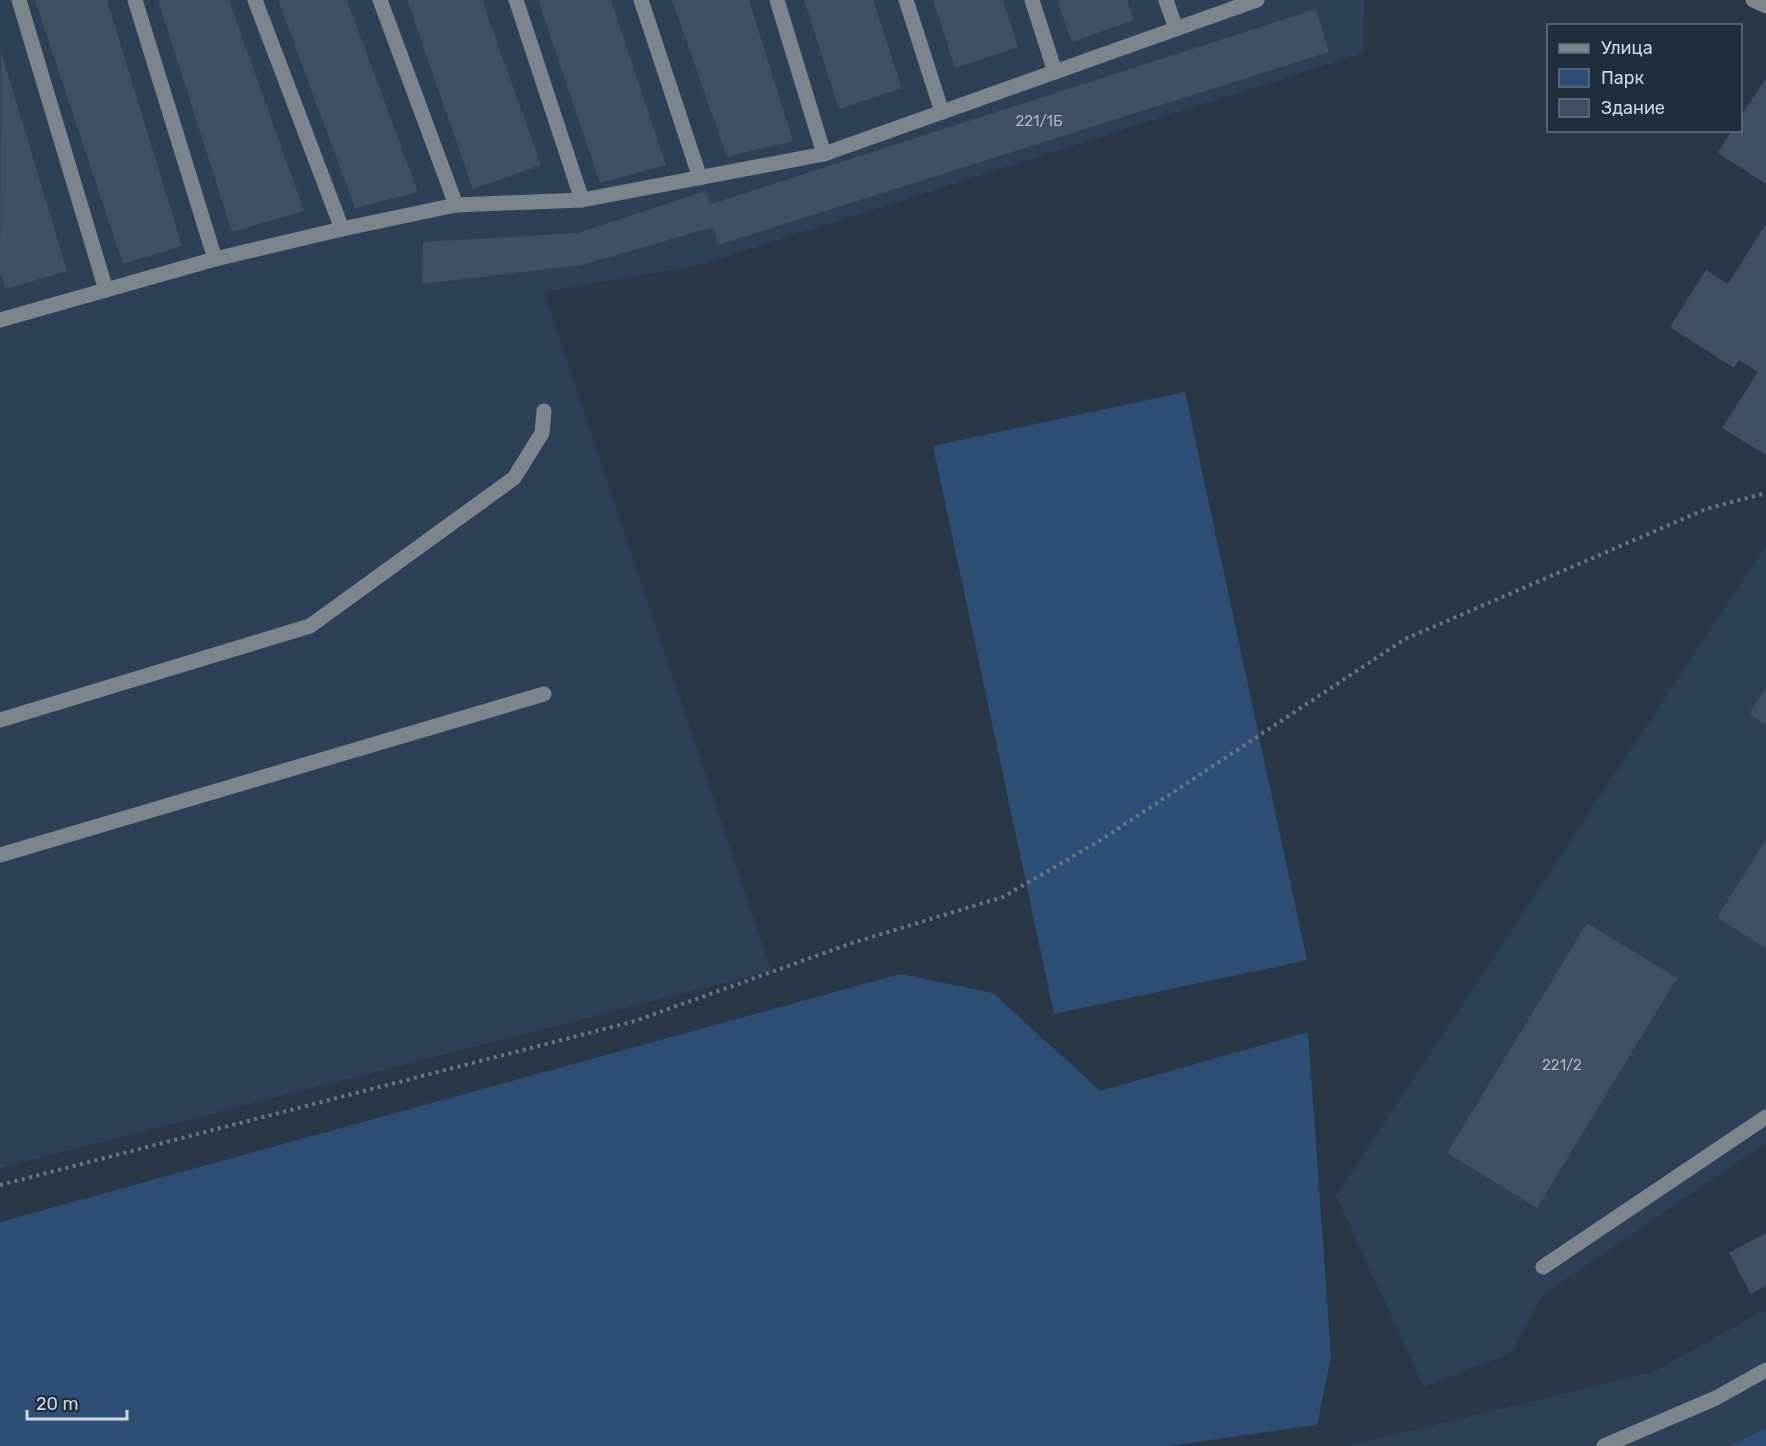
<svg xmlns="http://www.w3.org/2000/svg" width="1766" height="1446" font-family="Rubik,sans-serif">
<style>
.built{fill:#2e4056}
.green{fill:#2e4f75}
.building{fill:#404f61}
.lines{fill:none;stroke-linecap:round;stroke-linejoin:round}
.path{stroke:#6a7684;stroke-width:4;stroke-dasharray:3 4.5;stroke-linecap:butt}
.minor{stroke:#7c848c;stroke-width:15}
.labels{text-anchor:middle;stroke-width:4.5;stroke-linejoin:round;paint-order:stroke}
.number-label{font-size:15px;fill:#aab5c2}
</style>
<rect width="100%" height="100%" fill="#293747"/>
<g class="built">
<polygon points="0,0 1364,0 1363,53 699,265 544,292 771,971 0,1168"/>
<polygon points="1766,545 1766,1143 1543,1295 1511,1353 1424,1387 1336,1196"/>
<polygon points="1766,1309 1766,1428 1731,1446 1347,1446 1653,1372"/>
</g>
<g class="green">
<polygon points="1185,392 1307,960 1054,1014 933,446"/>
<polygon points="900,974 993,993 1100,1091 1308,1032 1331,1357 1317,1425 1168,1446 0,1446 0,1222"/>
<polygon points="1766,1428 1766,1446 1731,1446"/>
</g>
<g class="building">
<polygon points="35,0 107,0 182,246 123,264"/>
<polygon points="158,0 229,0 304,211 232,232"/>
<polygon points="278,0 347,0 418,192 355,208"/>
<polygon points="407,0 482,0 541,165 473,189"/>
<polygon points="538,0 611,0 666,165 600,183"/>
<polygon points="672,0 749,0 793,141 727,157"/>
<polygon points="804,0 873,0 902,88 839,109"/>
<polygon points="933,0 1003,0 1018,47 955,68"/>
<polygon points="1057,0 1127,0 1134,20 1072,42"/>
<polygon points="1316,9 1329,52 718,245 713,227 582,265 422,284 423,242 578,233 705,191 711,204"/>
<polygon points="1,51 67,271 5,289 0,272"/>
<polygon points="1766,78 1766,184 1718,153 1732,130 1740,130 1740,118"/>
<polygon points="1766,224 1766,455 1722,428 1758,372 1739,360 1734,368 1670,327 1706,270 1728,284"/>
<polygon points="1766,688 1766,725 1749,714"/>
<polygon points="1766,840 1766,949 1717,917"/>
<polygon points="1587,923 1677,978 1537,1208 1447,1153"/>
<polygon points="1766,1233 1766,1286 1751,1294 1729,1253"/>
</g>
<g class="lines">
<polyline class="path" points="0,1185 635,1021 852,943 1003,897 1101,840 1405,639 1706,509 1766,493"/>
<g class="minor">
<polyline points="19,0 106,290"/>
<polyline points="135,0 215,259"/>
<polyline points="255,0 342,229"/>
<polyline points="380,0 456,205"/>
<polyline points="516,0 582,200"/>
<polyline points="641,0 700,178"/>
<polyline points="777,0 824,154"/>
<polyline points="906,0 942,112"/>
<polyline points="1032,0 1055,72"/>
<polyline points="1166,0 1176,29"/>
<polyline points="1753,0 1766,6"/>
<polyline points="0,320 215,259 342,229 456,205 582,200 824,154 1257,0"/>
<polyline points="0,720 310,626 514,478 542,433 544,411"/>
<polyline points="0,855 544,694"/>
<polyline points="1543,1267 1766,1117"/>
<polyline points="1604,1446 1716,1398 1766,1370"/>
</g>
</g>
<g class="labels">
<g class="number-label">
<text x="1039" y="126">221/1Б</text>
<text x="1562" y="1070">221/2</text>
</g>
</g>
<rect x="1547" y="24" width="195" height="108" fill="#1f2d3d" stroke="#65717f" stroke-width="1.5"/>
<rect x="1559" y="44" width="30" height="9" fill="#7c848c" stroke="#65717f" stroke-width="1.5"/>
<text x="1601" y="54" font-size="18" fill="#ced7e2">Улица</text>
<rect x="1559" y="69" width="30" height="18" fill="#2e4f75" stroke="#65717f" stroke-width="1.5"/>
<text x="1601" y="84" font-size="18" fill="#ced7e2">Парк</text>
<rect x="1559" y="99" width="30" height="18" fill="#404f61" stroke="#65717f" stroke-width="1.5"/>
<text x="1601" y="114" font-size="18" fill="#ced7e2">Здание</text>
<path d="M27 1410v9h100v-9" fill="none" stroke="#ced7e2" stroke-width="3"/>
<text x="36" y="1410" font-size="18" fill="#ced7e2" stroke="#1f2d3d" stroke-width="4.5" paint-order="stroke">20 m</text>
</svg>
